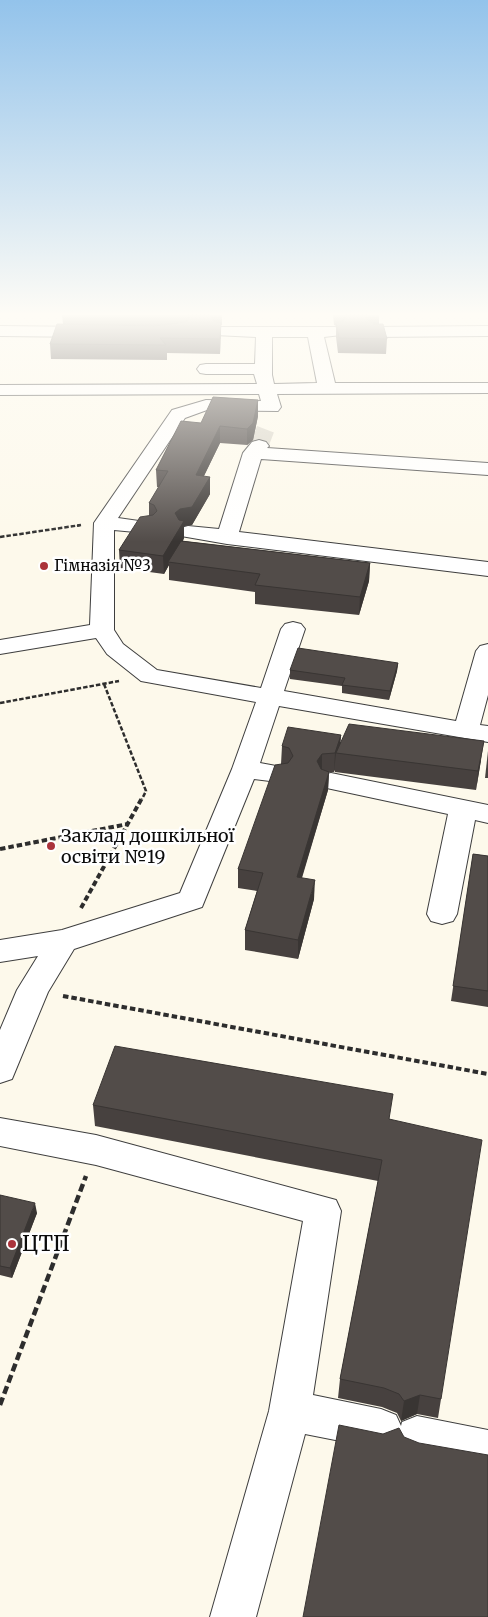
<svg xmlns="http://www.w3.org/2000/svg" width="488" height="1617" font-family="Merriweather,serif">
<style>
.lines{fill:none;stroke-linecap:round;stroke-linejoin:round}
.minor-tunnel{stroke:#d9d5c9;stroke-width:18;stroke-dasharray:18 9;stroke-linecap:butt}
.minor-casing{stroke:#3e3e3e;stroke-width:2}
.path-far3{stroke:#2d2d2d;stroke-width:2;stroke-dasharray:3 2;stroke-linecap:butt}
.path-far2{stroke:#2d2d2d;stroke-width:2.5;stroke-dasharray:4.5 2;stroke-linecap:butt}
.path-far1{stroke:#2d2d2d;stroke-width:4;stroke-dasharray:5.5 3;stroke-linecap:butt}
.path{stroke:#2d2d2d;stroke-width:4.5;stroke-dasharray:8 4;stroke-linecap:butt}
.minor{fill:#fff;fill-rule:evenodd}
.wall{fill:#47413f}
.shaded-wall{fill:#393533}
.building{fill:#524c49;stroke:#393533}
.poi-dot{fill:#ab333b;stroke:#fff;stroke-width:2}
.labels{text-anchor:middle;stroke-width:5;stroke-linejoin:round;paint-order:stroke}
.far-poi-label{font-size:15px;fill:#0b0b0b;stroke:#fff;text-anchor:start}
.poi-label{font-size:18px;fill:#0b0b0b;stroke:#fff;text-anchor:start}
.near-poi-label{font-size:21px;fill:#0b0b0b;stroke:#fff;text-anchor:start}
</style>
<rect width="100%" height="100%" fill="#fdf9eb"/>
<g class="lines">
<polyline class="minor-tunnel" points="259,446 266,428"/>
<g class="minor-casing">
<g id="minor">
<polygon points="0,326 91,327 97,329 99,332 97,335 91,337 0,336"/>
<polygon points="488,326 488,336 374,337 368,335 366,332 368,329 374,327"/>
<path d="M221,327H335L341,329L343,332L341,335L324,337L335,383H488V393L277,394L281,407L278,411L207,410L185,418L118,518L153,523L156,527L153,531L146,533L114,530V630L123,644L157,670L261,688L281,629L285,624L293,622L301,624L305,629L284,691L456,721L476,651L480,646L488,644V695L480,725L488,726V742L279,706L260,763L287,768L291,774L287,780L278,782L254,779L202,907L74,949L48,992L12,1079L0,1083V1030L17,990L38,956L0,962V940L62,930L180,893L232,769L256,702L141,681L107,654L96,638L0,654V640L90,625L94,523L172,410L206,400L261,401L259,394L0,395V385L257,384L254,374H206L200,373L197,369L200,365L206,364H255L256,337L215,335L213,332L215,329ZM272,337H308L317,383L274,384L272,375Z"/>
<polygon points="259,440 266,442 269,446 267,448 488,463 488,475 261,459 239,532 488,562 488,576 227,544 181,536 177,532 181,528 188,526 219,529 243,453 252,442"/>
<polygon points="331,773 488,805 488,823 475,820 457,914 453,921 442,924 431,921 427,914 448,814 322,787 318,781 322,775"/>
<polygon points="0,1118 96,1135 336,1200 341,1211 313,1395 381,1409 396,1415 401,1426 402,1422 417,1416 488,1430 488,1472 417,1458 402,1452 397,1440 396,1443 381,1449 305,1434 256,1617 210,1617 269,1411 303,1221 96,1165 0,1146"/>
</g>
</g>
<polyline class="path-far3" points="77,526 81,525"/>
<g class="path-far2">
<polyline points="0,537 81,525"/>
<polyline points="104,684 146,791 142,799"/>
<polyline points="0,703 119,681"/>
</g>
<g class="path-far1">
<polyline points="0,849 128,824"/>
<polyline points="81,908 142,798"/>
<polyline points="63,996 488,1074"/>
</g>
<polyline class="path" points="0,1405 86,1176"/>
<use href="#minor" class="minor"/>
</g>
<g class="wall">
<polygon points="62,315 222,315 222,325 221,325 220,354 167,353 167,360 51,359 50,344 63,324"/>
<polygon points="333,315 379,315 379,324 387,339 386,354 338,353 336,337 336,326 334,325"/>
<polygon points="258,416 253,440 247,445 220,443 204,476 210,494 192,525 184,526 184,538 183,541 370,563 369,581 359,615 255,604 255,592 169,580 169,565 164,574 120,568 119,550 149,516 149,503 159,487 157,487 156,470 201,423"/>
<polygon points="398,663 397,671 389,700 342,693 342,686 290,679 290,670"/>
<polygon points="341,735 340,742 481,760 476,790 335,772 335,770 334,772 329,772 328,790 302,878 314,899 298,959 245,950 245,930 257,891 238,888 238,869 281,764 282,746"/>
<polygon points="488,751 488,778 485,778"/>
<polygon points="473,854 488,856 488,1007 451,1001"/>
<polygon points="93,1105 390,1119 441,1399 438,1418 417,1414 401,1421 397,1413 382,1407 338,1398 340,1379 378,1181 95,1126"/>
<polygon points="0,1195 37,1213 12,1278 0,1275"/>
</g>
<g class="shaded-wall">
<polygon points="212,315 222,315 222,325 221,325 220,354 220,339 214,327 211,316"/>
<polygon points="367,315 379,315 379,325 367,327 365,318"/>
<polygon points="258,400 258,416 253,440 247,445 247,429"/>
<polygon points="220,426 220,443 196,492 196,475"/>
<polygon points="210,477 210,494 192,525 184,526 184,538 170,562 168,562 169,565 164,574 163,556 175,513"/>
<polygon points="370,563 369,581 359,615 360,597"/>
<polygon points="398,663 397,671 389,700 390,691"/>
<polygon points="341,735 340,753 336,753 334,772 335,753"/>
<polygon points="484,741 481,760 476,790 478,771"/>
<polygon points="322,754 322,773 317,761"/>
<polygon points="329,772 328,790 296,896 297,877"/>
<polygon points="315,880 314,899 298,959 298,940"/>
<polygon points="35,1203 37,1213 12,1278 10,1268"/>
<polygon points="420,1395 417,1414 401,1421 404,1401"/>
</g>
<g class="building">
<polygon points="187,315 212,315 211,316 213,321 221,323 220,339 160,338 166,345 50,344 57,324 154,326 186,322 189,318"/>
<polygon points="345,315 367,315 365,318 374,324 383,324 387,339 339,338 336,323 343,321 345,316"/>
<polygon points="213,397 258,400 253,423 247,429 220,426 196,475 210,477 192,507 180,509 175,513 179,520 184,521 163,556 119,550 140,517 153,515 157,511 154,505 149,503 168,471 156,470 181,421 201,423"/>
<polygon points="181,541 370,563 360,597 255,585 260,574 168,562"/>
<polygon points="298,648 398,663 390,691 342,685 345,678 290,670"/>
<polygon points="349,724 484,741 478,771 336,753"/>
<polygon points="288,727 341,735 335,753 322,754 317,761 321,769 329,772 297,877 315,880 298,940 245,930 263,873 238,869 275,765 288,763 293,756 289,748 282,746"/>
<polygon points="473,854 488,856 488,991 453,986"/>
<polygon points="115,1046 393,1094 389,1119 482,1140 441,1399 420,1395 404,1401 399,1394 384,1388 340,1379 382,1160 93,1105"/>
<polygon points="0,1195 35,1203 10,1268 0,1266"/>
<polygon points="339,1425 383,1434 399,1428 404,1437 419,1443 488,1455 488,1617 303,1617"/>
</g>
<linearGradient id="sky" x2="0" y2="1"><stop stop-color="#93c3eb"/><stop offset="0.58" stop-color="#fefcf6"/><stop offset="1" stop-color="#fefcf6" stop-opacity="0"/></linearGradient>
<rect width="488" height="542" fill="url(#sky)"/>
<g class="poi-dot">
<circle cx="44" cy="566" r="5"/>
<circle cx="51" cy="846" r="5"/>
<circle cx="12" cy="1244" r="5"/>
</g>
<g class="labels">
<g class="far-poi-label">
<text x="54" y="571">Гімназія №3</text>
</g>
<g class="poi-label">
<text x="61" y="842">Заклад дошкільної<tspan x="61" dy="21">освіти №19</tspan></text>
</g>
<g class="near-poi-label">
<text x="22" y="1251">ЦТП</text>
</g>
</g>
</svg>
